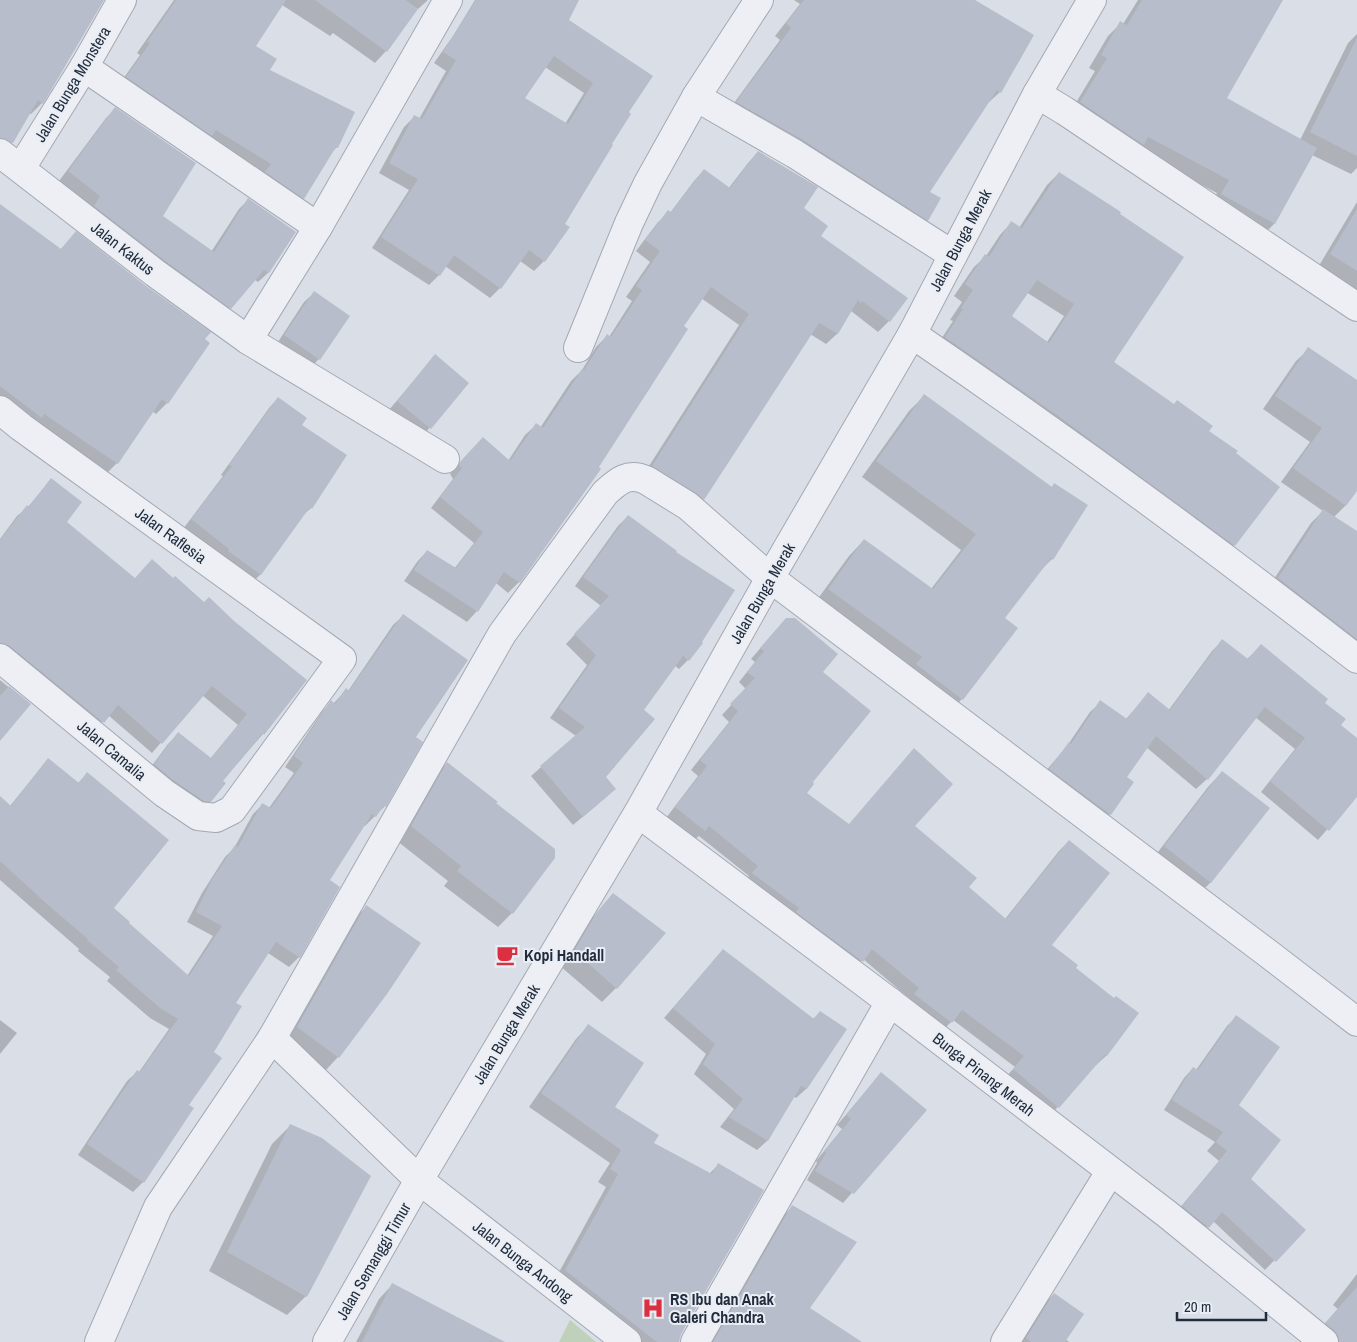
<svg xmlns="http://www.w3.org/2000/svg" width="1357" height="1342" font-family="'Archivo Narrow',sans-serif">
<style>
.green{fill:#bfd1ba}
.shadow{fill:#0003;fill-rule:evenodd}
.building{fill:#b7bdca;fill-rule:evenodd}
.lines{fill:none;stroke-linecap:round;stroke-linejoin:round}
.minor-casing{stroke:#a3a9b4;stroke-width:30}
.minor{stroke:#edeff5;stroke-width:28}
.labels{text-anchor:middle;stroke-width:4;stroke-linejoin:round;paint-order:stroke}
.street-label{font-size:16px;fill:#232c3e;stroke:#e9eef4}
.poi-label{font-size:16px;font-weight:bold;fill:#232c3e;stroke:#e9eef4;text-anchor:start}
</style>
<rect width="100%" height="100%" fill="#dadfe7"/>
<polygon class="green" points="570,1320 596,1342 559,1342"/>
<g class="shadow">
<polygon points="0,0 103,0 42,103 31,114 29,113 13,141 2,152 0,151"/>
<polygon points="174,0 428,0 418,9 417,8 386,51 375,63 333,33 330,36 282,5 255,47 268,70 337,147 332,152 303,198 292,209 116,89 140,55 137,53"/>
<path d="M475,0H578L567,20L627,113L544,261L534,271L520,261L500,288L490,298L445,266L439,275L429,285L372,248L409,190L379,173L404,127L414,117L419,119L446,71L434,63L453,36ZM545,67L584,93L565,124L524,99Z"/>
<polygon points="794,0 973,0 1000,92 988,103 987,103 928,192 927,220 916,231 726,114 780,40 775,36 800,4"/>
<polygon points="1138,0 1261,0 1226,99 1300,140 1348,43 1357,34 1357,168 1351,174 1312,155 1274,224 1261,237 1209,208 1217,193 1068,116 1095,71 1089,68 1108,36 1121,23 1123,24"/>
<polygon points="115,109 162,217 211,252 239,209 248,200 294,232 268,273 258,282 255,280 221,317 85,216 92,206 59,181 106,118"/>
<polygon points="758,152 802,208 820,236 906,298 889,321 878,332 851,311 837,334 826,344 810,334 703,499 693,509 642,477 739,325 701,298 682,327 597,467 599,469 519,582 508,593 496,583 477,611 467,622 404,581 417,562 427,551 454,569 474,543 431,508 453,479 450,474 472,449 508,461 525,435 536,425 540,428 571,381 582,370 596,347 607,336 609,337 632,301 626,297 650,262 636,251 658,222 670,213 694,181 704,170 728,189 748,163"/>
<path d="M1059,173L1112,362L1208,431L1234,545L1222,557L934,350L953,321L950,320L962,302L954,296L974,267L986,256L1000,235L1011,223L1019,228L1047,185ZM1026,292L1064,316L1047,342L1010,316Z"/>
<polygon points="1357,202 1357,293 1317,269"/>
<polygon points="0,209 60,250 76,233 167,403 156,414 152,411 117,463 106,474 0,405"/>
<polygon points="314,293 319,359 310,368 276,345 304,302"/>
<polygon points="1309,349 1357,381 1357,489 1346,505 1334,517 1357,533 1357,663 1266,591 1311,523 1323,511 1281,482 1310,442 1263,409 1296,361"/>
<polygon points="435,356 467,383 421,438 388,411"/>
<polygon points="924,396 1051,488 1054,485 1086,506 1052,559 1036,575 1003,618 962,699 947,714 814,604 849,556 864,540 931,589 961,550 862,477 909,411"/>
<polygon points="278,398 300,426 311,508 301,517 260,575 250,584 183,529 223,476 221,475 269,408"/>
<polygon points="51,479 66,522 135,579 173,580 204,603 263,734 221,782 210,801 200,811 145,775 168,744 178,734 210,759 238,725 202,695 152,753 108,715 93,732 0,656 0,539 17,516 28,507"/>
<polygon points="628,516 688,660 679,669 674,665 642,710 604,777 605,798 573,825 531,776 576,736 550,718 587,665 566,644 601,606 575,586 618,526"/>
<polygon points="403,616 414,737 385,806 365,826 364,825 328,881 338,888 299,957 289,967 268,953 235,1003 187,1106 143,1182 133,1192 78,1155 127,1081 137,1072 139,1072 169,1029 150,1018 107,981 110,977 78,951 79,949 0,880 0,798 10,806 39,770 48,760 78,783 87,774 112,908 187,976 213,936 187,922 202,893 225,857 234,848 253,814 263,804 269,808 294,773 285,767 322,712 331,702 333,704 346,690 348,691 393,625"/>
<polygon points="777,629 821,672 811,783 806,793 849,825 913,827 967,888 1005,919 1059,851 1069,841 1051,946 1074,968 1113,1000 1137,1013 1106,1056 1096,1065 1095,1064 1049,1117 1004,1079 1015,1067 953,1020 941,1032 905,1005 910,999 863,959 852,971 744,883 749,876 699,836 694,840 666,818 698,776 691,770 729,722 722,715 746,689 739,682 755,662 751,659"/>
<polygon points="1222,641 1247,659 1261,646 1324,703 1340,725 1357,740 1357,795 1318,840 1261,792 1295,749 1255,717 1207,779 1196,789 1146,747 1125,777 1132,783 1110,814 1100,825 1039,779 1067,746 1090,712 1101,702 1126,719 1148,694 1168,711 1212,651"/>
<polygon points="0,680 29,704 0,739"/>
<polygon points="447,763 495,804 512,913 498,927 444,886 448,881 397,841 433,777"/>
<polygon points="1222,772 1211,882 1196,897 1151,861 1208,787"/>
<polygon points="613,895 616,988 602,1002 560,966 583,928"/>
<polygon points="366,907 386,993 338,1057 326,1070 285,1039 354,919"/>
<polygon points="723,950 813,1019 820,1012 846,1030 806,1089 796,1098 793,1096 767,1141 757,1150 720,1127 734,1109 694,1074 706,1054 664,1018"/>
<polygon points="1236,1017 1237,1105 1249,1179 1304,1230 1265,1270 1213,1221 1199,1236 1173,1216 1219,1161 1207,1151 1215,1142 1164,1110 1184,1078 1193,1068 1196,1070 1227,1026"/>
<polygon points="0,1020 17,1033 0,1054"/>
<polygon points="588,1026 613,1107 653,1143 709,1174 718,1165 678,1342 628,1342 553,1283 606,1187 598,1182 610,1163 529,1107 576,1039"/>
<polygon points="881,1074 925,1110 843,1203 807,1180 817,1163 816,1161 842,1129 837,1125"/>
<polygon points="291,1125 306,1296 287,1315 209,1271 272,1144"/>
<polygon points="792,1207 809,1308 838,1342 709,1342 781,1218"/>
<polygon points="1357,1274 1357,1342 1326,1342 1317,1333 1338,1309 1333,1305"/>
<polygon points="393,1284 485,1342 356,1342 379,1299"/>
<polygon points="1054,1294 1065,1339 1069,1342 1020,1342 1042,1306"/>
</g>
<g class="building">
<polygon points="0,0 104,0 43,104 38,100 13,143 0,138"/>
<polygon points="176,0 286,0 256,46 277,59 270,70 355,112 338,148 336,147 304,199 265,172 271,164 216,130 212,136 126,77 150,43 147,42"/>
<polygon points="315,0 406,0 418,9 387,52"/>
<path d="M476,0H579L569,20L653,76L629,112L631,114L612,144L613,145L565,224L570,227L545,262L529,250L501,289L454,255L440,276L381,237L418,179L389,163L414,115L422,119L456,60L443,52ZM554,56L593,83L568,124L525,98Z"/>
<polygon points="804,0 975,0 1034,35 1001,93 997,90 930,192 941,198 928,221 803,140 736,102 791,28 786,23"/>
<polygon points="1142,0 1283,0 1227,98 1317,148 1275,224 1221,194 1229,180 1148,137 1144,145 1080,102 1107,58 1101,55 1120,21 1127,25"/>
<polygon points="1357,38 1357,156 1310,132"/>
<polygon points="115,107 196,163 163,216 214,252 248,198 296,232 269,273 264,270 231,309 164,260 94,206 100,196 68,171"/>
<polygon points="758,151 818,187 804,208 828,226 821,236 908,298 890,322 862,301 861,303 858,300 838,334 819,323 704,500 696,493 652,466 749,314 711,287 684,326 688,329 599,467 601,469 520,583 504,572 478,612 414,570 427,550 456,568 483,532 440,497 462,468 459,465 460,462 483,437 510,461 536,423 543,428 582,369 584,370 607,334 611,337 642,290 636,286 660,251 645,240 668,210 671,212 704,169 730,188"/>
<path d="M1059,172L1121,212L1120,214L1184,257L1114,362L1174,404L1177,400L1213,426L1209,431L1238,451L1236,453L1280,487L1235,546L1061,418L945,337L963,309L961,308L973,290L965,284L985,254L989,257L1011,221L1022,228ZM1037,280L1074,304L1049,343L1012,316Z"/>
<polygon points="0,204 61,249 76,231 146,286 211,332 205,339 210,343 168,404 162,399 118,464 44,414 42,418 0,386"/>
<polygon points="1357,209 1357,271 1330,254"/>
<polygon points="314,291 350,316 320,360 284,335"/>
<polygon points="1308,347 1357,380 1357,491 1346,506 1293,468 1322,428 1275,396"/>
<polygon points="435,354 469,383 431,429 397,401"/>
<polygon points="924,394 1052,487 1054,483 1088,505 1053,560 1051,558 1005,618 1018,628 963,700 916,664 922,657 828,589 864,539 933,589 976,534 876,461"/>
<polygon points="278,397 307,418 302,425 347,455 312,509 310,507 261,575 228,551 229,549 191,519 232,466 229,465"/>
<polygon points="51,478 82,502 67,522 135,578 152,559 173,578 175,576 204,602 209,597 234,621 307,680 264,735 263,733 223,781 226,783 211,802 204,801 173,780 154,764 178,732 211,758 247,714 212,686 162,744 118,705 104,723 10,646 0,643 0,540 27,505 29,507"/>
<polygon points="1323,509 1357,531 1357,639 1278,578"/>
<polygon points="628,515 677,551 676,552 735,590 702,642 703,643 689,661 683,656 644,710 655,719 606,777 616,789 583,817 540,766 585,727 559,708 596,655 574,634 609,596 583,577"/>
<polygon points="403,614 468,660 416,737 423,742 386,807 384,805 376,817 372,814 330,880 340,887 300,958 276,942 236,1003 242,1006 214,1052 222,1058 189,1105 194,1108 144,1183 87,1144 137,1070 140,1072 178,1019 160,1008 116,970 119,967 87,940 88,939 48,905 0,861 0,796 11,806 48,758 79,783 87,772 169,840 114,908 130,922 129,923 189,976 222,926 196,912 211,881 235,845 238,847 262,803 271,808 303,763 294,756 331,700 335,704 346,688 349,691"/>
<polygon points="786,618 795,618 838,654 823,672 871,711 813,782 814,784 807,793 849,824 914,748 953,784 915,826 977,878 969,887 1006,919 1069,840 1110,873 1052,945 1078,965 1076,968 1114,998 1116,996 1139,1013 1107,1056 1105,1055 1059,1108 1013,1069 1024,1056 962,1010 952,1023 914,994 919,988 872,949 863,962 796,912 799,908 752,873 758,866 709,826 705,831 675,807 707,766 700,760 738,711 730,704 755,678 747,672 764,651 760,648"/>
<polygon points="1222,639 1248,659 1261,644 1328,699 1325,703 1346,719 1341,725 1357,738 1357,797 1329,831 1270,781 1305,738 1265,707 1208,780 1156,736 1127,777 1134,782 1111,815 1049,769 1069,742 1071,744 1100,700 1127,719 1148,692 1170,710"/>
<polygon points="9,686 31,704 0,741 0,696"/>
<polygon points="447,762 498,802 496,803 555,849 555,858 513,914 457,871 461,866 411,826"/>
<polygon points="1222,771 1270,808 1211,883 1164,846"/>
<polygon points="613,893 666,933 617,989 574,951 597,912"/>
<polygon points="366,905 421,943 387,994 339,1058 297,1027"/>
<polygon points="723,949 814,1019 820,1011 847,1029 807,1089 801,1086 768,1141 729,1117 743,1099 703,1064 715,1044 673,1008"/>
<polygon points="1236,1015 1280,1047 1239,1105 1281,1140 1251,1179 1306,1230 1276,1262 1222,1212 1209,1228 1182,1206 1227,1151 1216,1142 1223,1132 1172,1100 1193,1067 1198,1070"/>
<polygon points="588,1024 644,1063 615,1107 659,1135 654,1143 712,1174 718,1163 764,1190 681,1334 679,1342 657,1342 565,1270 618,1174 610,1169 621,1150 541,1093"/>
<polygon points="881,1072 927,1110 854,1194 815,1171 826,1153 824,1151 851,1119 846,1115"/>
<polygon points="290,1124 322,1138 371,1176 307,1297 227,1252"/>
<polygon points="792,1205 857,1242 810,1308 862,1342 713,1342"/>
<polygon points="392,1283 505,1342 362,1342"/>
<polygon points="1357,1287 1357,1342 1339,1342 1338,1336 1334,1330 1325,1323"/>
<polygon points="1054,1293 1084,1314 1065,1342 1031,1342 1026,1338"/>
</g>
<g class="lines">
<g class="minor-casing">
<g id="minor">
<polyline points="84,67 318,227"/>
<polyline points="1037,94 1065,111 1357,307"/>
<polyline points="696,97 795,154 953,255"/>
<polyline points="0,153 155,273 248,340 445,459"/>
<polyline points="21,168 84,67 122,0"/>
<path d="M912,334C1063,437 1212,546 1357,659"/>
<polyline points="248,340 318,227 448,0"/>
<polyline points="578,348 629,223 648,183 696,97 759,0"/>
<polyline points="0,410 21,427 342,659 232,810 216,818 198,816 164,793 0,658"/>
<polyline points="638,813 890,1002 1167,1214 1324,1342"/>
<polyline points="272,1038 419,1180 627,1342"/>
<path d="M99,1342L158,1207L272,1038L502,634L605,493C618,481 628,472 646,480L688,506L770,578L1270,955L1357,1022"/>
<polyline points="327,1342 419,1180 638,813 770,578 912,334 1037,94 1092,0"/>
<polyline points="695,1342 890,1002"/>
<polyline points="1005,1342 1110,1172"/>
</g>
</g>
<use href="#minor" class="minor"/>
</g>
<defs>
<g id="cafe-bare" transform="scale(1.725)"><path d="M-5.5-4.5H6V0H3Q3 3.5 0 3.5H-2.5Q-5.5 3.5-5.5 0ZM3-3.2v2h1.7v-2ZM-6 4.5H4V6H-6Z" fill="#db3042" stroke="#e9eef4" stroke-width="2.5" paint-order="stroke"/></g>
<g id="hospital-bare" transform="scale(1.725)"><path d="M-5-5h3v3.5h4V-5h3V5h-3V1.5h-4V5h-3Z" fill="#db3042" stroke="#e9eef4" stroke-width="2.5" paint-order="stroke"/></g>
</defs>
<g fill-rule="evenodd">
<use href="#cafe-bare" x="507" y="955"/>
<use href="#hospital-bare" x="653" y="1308"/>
</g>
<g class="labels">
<g class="street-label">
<text transform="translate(72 84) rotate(-59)" y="6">Jalan Bunga Monstera</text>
<text transform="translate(960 240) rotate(-62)" y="6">Jalan Bunga Merak</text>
<text transform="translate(123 248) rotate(38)" y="6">Jalan Kaktus</text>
<text transform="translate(171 535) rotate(36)" y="6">Jalan Raflesia</text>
<text transform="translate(762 593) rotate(-60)" y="6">Jalan Bunga Merak</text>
<text transform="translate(112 750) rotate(40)" y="6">Jalan Camalia</text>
<text transform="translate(506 1034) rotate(-59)" y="6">Jalan Bunga Merak</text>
<text transform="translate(984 1074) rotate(38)" y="6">Bunga Pinang Merah</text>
<text transform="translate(373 1261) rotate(-60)" y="6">Jalan Semanggi Timur</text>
<text transform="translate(523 1261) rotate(38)" y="6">Jalan Bunga Andong</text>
</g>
<g class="poi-label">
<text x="524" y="961">Kopi Handall</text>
<text x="670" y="1305">RS Ibu dan Anak<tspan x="670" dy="18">Galeri Chandra</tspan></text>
</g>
</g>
<path d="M1177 1312v8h89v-8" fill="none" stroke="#232c3e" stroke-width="2.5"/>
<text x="1184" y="1312" font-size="15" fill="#232c3e" stroke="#e9eef4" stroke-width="4" paint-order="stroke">20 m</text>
</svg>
